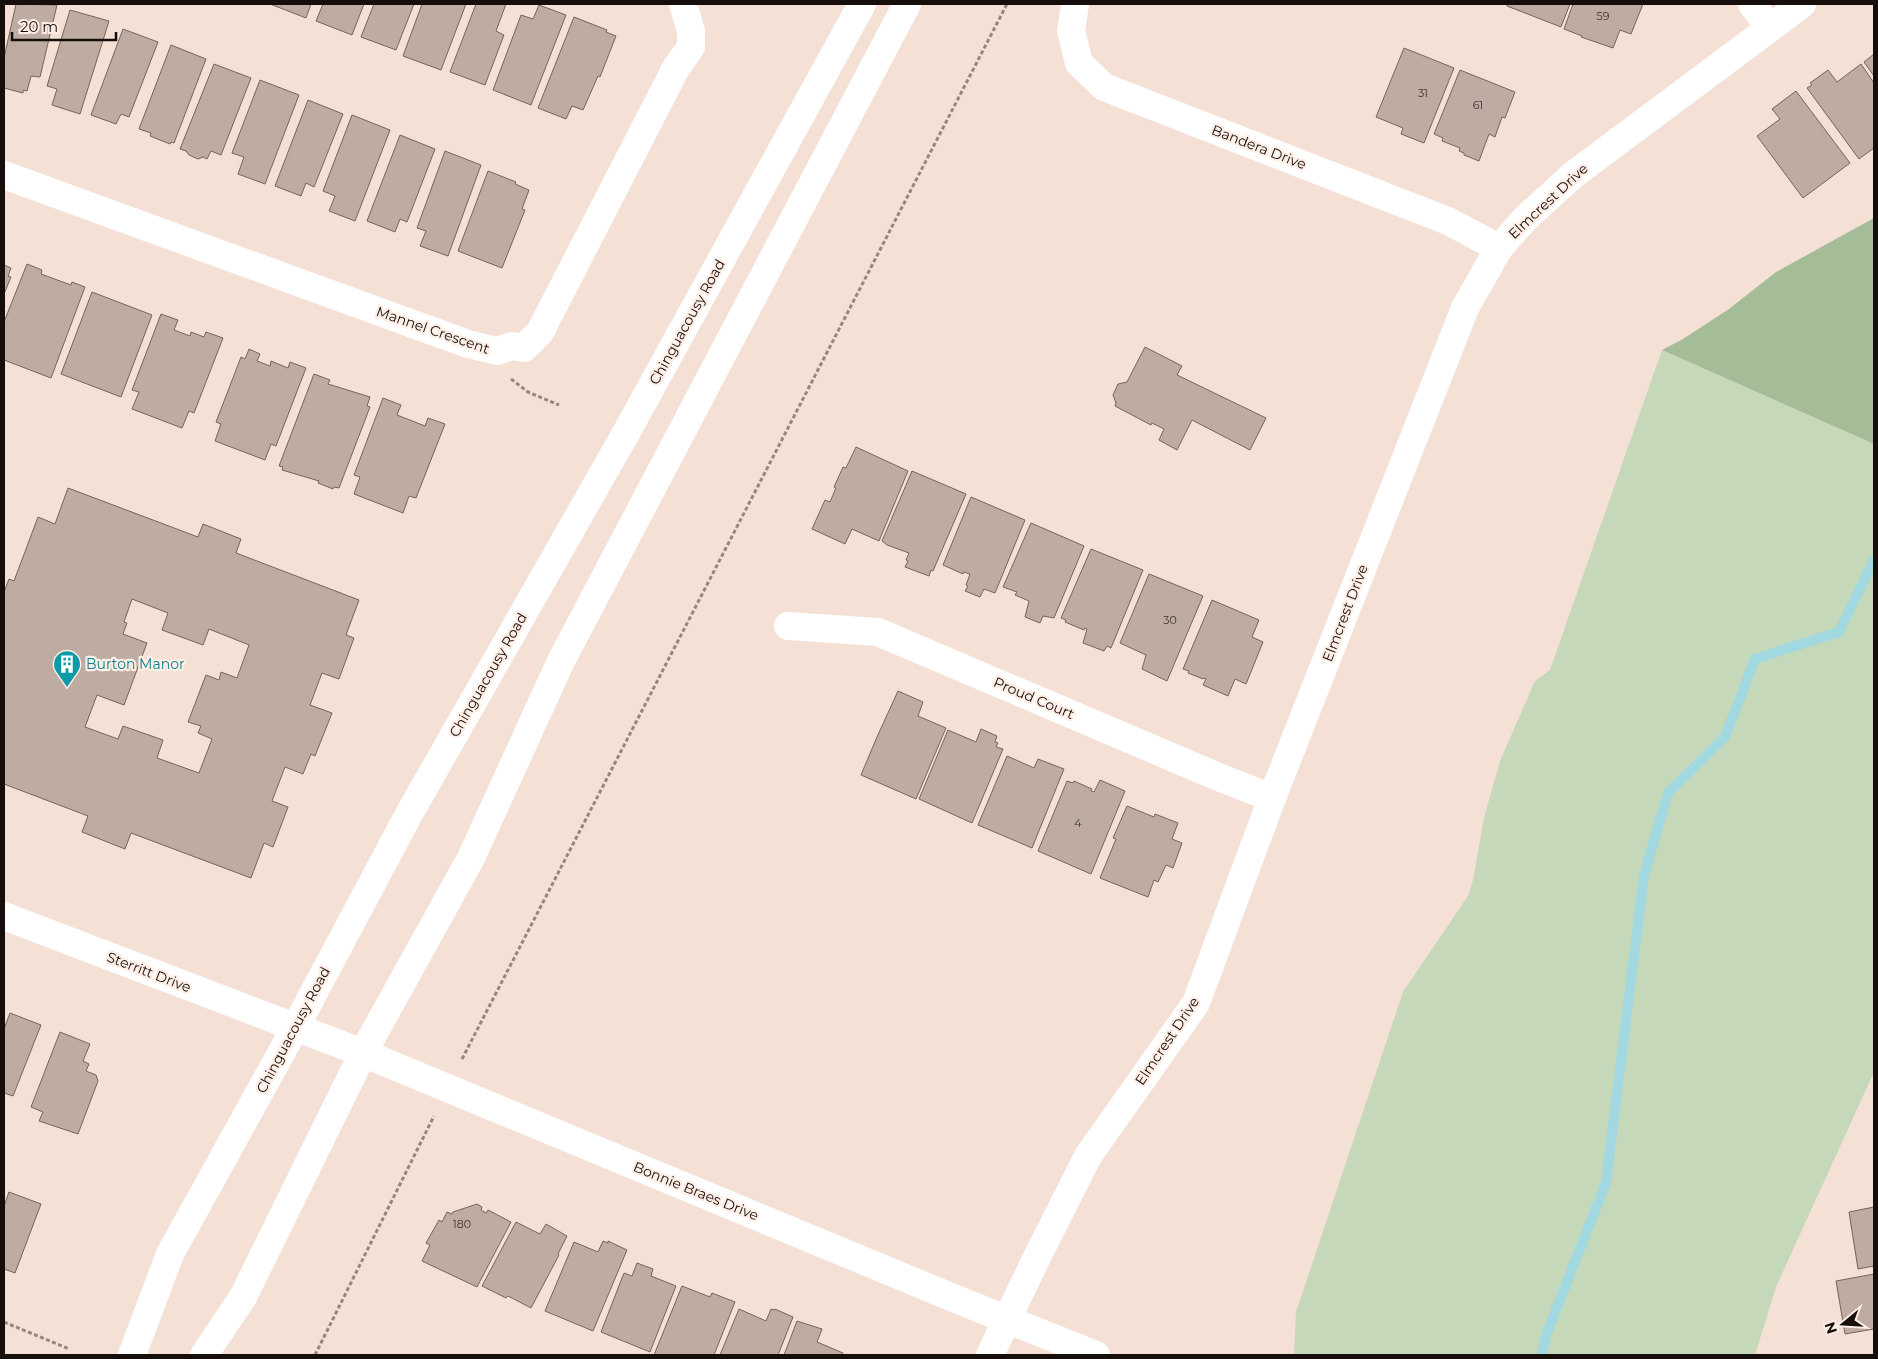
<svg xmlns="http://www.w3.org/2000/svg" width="1878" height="1359" font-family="Montserrat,sans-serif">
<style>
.green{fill:#c5d8ba}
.forest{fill:#a5bc98}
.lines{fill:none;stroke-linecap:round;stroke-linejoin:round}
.stream{stroke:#a2d8e0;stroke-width:10}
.building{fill:#beaba1;stroke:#76645b;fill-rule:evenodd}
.path{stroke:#95877f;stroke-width:3;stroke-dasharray:4 2.5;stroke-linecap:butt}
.street{stroke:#fff;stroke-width:28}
.secondary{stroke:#fff;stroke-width:28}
.labels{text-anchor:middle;stroke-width:4.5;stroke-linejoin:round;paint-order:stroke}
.number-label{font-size:11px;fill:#3f3530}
.street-label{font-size:14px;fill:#150e0b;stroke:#ffeee5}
.culture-label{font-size:14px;fill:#0d838f;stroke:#ffeee5;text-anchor:start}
</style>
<rect width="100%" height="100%" fill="#f4e0d5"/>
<polygon class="green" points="1662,350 1874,444 1874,1072 1776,1287 1755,1355 1294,1355 1296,1312 1403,992 1468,896 1473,880 1484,818 1500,761 1535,681 1550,670"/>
<polygon class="forest" points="1874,218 1874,444 1662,350 1683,339 1729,309 1776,272"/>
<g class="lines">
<polyline class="stream" points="1542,1355 1546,1335 1606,1183 1644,875 1668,793 1725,737 1755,659 1839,632 1874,560"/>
</g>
<g class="building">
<polygon points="16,4 57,5 40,77 31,76 27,91 23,90 23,93 4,88 4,58"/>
<polygon points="270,4 311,4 306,18"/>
<polygon points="323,4 364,4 352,35 316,21"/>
<polygon points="374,4 414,4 396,50 361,37"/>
<polygon points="422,4 466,4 441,70 403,56"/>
<polygon points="476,4 506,4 496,31 504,35 485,85 450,72"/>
<polygon points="1507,4 1570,4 1561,27 1507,6"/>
<polygon points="1573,4 1643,4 1631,34 1620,30 1613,48 1581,37 1582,36 1564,29"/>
<polygon points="539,5 566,15 531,105 493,90 521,15 533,19"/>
<polygon points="70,10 109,21 80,114 52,105 57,89 47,86"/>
<polygon points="574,17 607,30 606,32 616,36 600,77 598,76 583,110 572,106 566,119 538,108"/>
<polygon points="123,29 158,42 129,117 121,114 116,124 91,115"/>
<polygon points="171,45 206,59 174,143 171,142 170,144 150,136 151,133 139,129"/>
<polygon points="1404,48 1454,68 1424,143 1401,134 1403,128 1376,117"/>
<polygon points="1874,54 1874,76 1864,62"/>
<polygon points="214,64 251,78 221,155 211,151 207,159 203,157 198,159 189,155 186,151 180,149"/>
<polygon points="1861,64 1874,83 1874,148 1859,159 1807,88 1812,85 1810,83 1828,70 1837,82"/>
<polygon points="1460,70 1515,92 1505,118 1502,117 1495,137 1489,134 1479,161 1464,155 1464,153 1459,151 1460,148 1442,141 1443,138 1434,134"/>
<polygon points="260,80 299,95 265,184 238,174 244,157 232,153"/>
<polygon points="1796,91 1850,163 1803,198 1757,136 1780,119 1772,109"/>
<polygon points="308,100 343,114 314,187 306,183 301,196 275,186"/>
<polygon points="352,115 390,130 355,221 329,211 335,196 323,191"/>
<polygon points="400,135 435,149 407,222 400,219 395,232 367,221"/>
<polygon points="445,151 481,165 448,256 420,246 426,231 417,228"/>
<polygon points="488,171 516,182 515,184 529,190 522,209 525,210 502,268 458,251"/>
<polygon points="27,264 42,270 41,274 71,285 72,282 85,287 51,378 4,360 4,322"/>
<polygon points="4,265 11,268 8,276 11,277 4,294"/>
<polygon points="92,292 152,315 121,397 61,374"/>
<polygon points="161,314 178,320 174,330 190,336 191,332 204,337 206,332 223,338 194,413 189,411 182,428 132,409 139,392 132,390"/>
<polygon points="1145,347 1182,366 1177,375 1266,418 1250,450 1192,420 1177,450 1159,440 1164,429 1152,423 1151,425 1115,406 1116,403 1113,395 1118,384 1127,382"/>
<polygon points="249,349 260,354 257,361 270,366 271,361 288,368 290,362 306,368 276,446 271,444 265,460 215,441 221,424 216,422 241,357 245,359"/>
<polygon points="314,374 330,380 328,384 370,397 367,406 370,407 339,488 334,487 333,489 318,483 319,481 282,470 283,467 279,466"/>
<polygon points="383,398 401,405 397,415 425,426 428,418 445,424 416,498 409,496 403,513 354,494 360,477 354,475"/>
<polygon points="856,447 908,471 879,541 852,529 845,544 812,529 825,500 830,502 836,488 834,487 843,467 846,468"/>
<polygon points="912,471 966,494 933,571 931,570 929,576 905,567 908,561 906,560 909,553 887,545 882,541"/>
<path d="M68,488L198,537L203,524L241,539L236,553L359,600L346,635L354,638L339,679L322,673L310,705L332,713L315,756L311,754L303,774L285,767L272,801L288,807L273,847L264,843L251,878L131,833L125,849L82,832L88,816L4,784V592L9,579L14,581L38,517L55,524ZM132,599L168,613L162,630L203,645L209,629L249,645L237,678L221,672L219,680L206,675L188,722L201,726L198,733L212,739L199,773L157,758L163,740L123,726L118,739L85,727L97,695L124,705L147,643L123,634L127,623L124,622Z"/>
<polygon points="971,497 1025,520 995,593 984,589 980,597 965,591 968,586 966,585 970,574 964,572 963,574 943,565"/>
<polygon points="1031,523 1084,546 1054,618 1043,616 1040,623 1025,617 1029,601 1015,595 1017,592 1003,587"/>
<polygon points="1091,549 1143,570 1111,648 1107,646 1104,651 1083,643 1087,629 1085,628 1084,630 1065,622 1066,620 1061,618"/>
<polygon points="1149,574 1203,596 1167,681 1142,669 1146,655 1120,643"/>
<polygon points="1212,600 1259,620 1252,637 1263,642 1246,684 1235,679 1228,696 1203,685 1206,679 1204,678 1203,679 1188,673 1189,671 1183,669"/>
<polygon points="898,691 923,702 918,716 946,728 916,799 861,775 877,737"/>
<polygon points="981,729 997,736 995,742 998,743 996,747 1003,749 972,823 919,799 948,730 976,742"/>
<polygon points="1007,756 1034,768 1038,759 1064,769 1032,848 978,825"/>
<polygon points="1100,780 1125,791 1091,874 1038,851 1067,781 1073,783 1074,781 1092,789 1091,791 1094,792"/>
<polygon points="1127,806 1154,817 1155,814 1178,823 1172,839 1182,843 1173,868 1166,865 1158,882 1154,880 1148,897 1100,878 1116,839 1113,838"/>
<polygon points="10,1013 41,1025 13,1096 4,1093 4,1029"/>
<polygon points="60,1032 90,1044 83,1061 89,1064 86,1071 96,1075 98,1081 78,1134 39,1121 43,1112 31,1107"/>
<polygon points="9,1192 41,1204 15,1273 4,1269 4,1206"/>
<polygon points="477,1204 482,1207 481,1210 486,1213 488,1210 511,1222 477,1287 422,1261 430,1245 426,1243 439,1220 442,1222 447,1212 452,1214 453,1212"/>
<polygon points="1874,1207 1874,1266 1858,1269 1849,1212"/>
<polygon points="516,1222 540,1234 546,1224 567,1236 558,1254 559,1255 531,1308 508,1296 506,1298 482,1286"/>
<polygon points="603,1241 608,1243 608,1241 627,1250 593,1331 545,1311 574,1242 598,1252"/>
<polygon points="637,1263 653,1269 651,1276 676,1286 650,1352 601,1332 624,1273 632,1276"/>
<polygon points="1874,1274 1874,1329 1845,1334 1836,1281"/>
<polygon points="682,1286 710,1297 712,1293 735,1302 714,1355 654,1355"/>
<polygon points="739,1309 766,1321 771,1309 775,1310 775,1309 793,1317 778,1355 720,1355"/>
<polygon points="797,1321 822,1329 817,1342 843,1353 843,1355 784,1355"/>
</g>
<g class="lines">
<g class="path">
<polyline points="511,379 528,392 559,405"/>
<polyline points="462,1059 1007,4"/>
<polyline points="4,1322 69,1349"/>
<polyline points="315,1355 434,1116"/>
</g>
<g class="street">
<polyline points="1075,4 1071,31 1079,63 1104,87 1448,221 1499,248"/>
<polyline points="1752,4 1769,27"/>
<polyline points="4,175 468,344 497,351 512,346 524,348 540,332 676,68 691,47 691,31 683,4"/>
<polyline points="788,626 878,632 1216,776 1272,798"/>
<polyline points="990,1355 1038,1255 1088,1156 1196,1003 1272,798 1465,308 1499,248 1525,219 1573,175 1802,4"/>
</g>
<g class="secondary">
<polyline points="4,916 363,1053 951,1297 1096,1355"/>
<polyline points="132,1355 170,1254 295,1028 409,814 626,433 862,4"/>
<polyline points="204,1355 243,1297 363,1053 471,858 561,661 907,4"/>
</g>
</g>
<defs>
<g id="building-pin" transform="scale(1.4375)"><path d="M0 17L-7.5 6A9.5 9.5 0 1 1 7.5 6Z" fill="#0f9aa8" stroke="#ffeee5"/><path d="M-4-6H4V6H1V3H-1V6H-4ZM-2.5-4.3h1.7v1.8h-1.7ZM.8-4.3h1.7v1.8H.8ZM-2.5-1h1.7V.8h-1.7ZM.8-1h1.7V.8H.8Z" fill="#fff"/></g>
</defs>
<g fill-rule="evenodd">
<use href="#building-pin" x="67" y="664"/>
</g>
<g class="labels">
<g class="number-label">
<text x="1603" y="20">59</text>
<text x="1423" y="97">31</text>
<text x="1478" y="109">61</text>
<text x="1170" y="624">30</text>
<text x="1078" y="827">4</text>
<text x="462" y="1228">180</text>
</g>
<g class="street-label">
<text transform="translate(1259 147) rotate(21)" y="5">Bandera Drive</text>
<text transform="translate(1548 201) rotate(-43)" y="5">Elmcrest Drive</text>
<text transform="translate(687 322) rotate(-61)" y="5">Chinguacousy Road</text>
<text transform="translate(433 330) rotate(19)" y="5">Mannel Crescent</text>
<text transform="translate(1345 613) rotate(-69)" y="5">Elmcrest Drive</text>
<text transform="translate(488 675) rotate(-60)" y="5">Chinguacousy Road</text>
<text transform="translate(1034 698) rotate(23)" y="5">Proud Court</text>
<text transform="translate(149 972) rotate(21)" y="5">Sterritt Drive</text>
<text transform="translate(293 1030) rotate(-62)" y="5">Chinguacousy Road</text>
<text transform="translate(1167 1041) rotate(-56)" y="5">Elmcrest Drive</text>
<text transform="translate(696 1191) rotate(22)" y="5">Bonnie Braes Drive</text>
</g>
<g class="culture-label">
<text x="86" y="669">Burton Manor</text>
</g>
</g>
<rect width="1878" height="1359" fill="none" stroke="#150e0b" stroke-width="10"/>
<g transform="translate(1843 1324) rotate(252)" stroke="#ffeee5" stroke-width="4" paint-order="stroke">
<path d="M0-4L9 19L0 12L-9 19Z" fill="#150e0b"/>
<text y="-8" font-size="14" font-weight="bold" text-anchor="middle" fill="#150e0b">N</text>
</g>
<path d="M12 32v8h104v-8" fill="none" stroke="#150e0b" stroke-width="2.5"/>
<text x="20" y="32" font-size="15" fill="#150e0b" stroke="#ffeee5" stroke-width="4" paint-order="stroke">20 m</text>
</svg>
